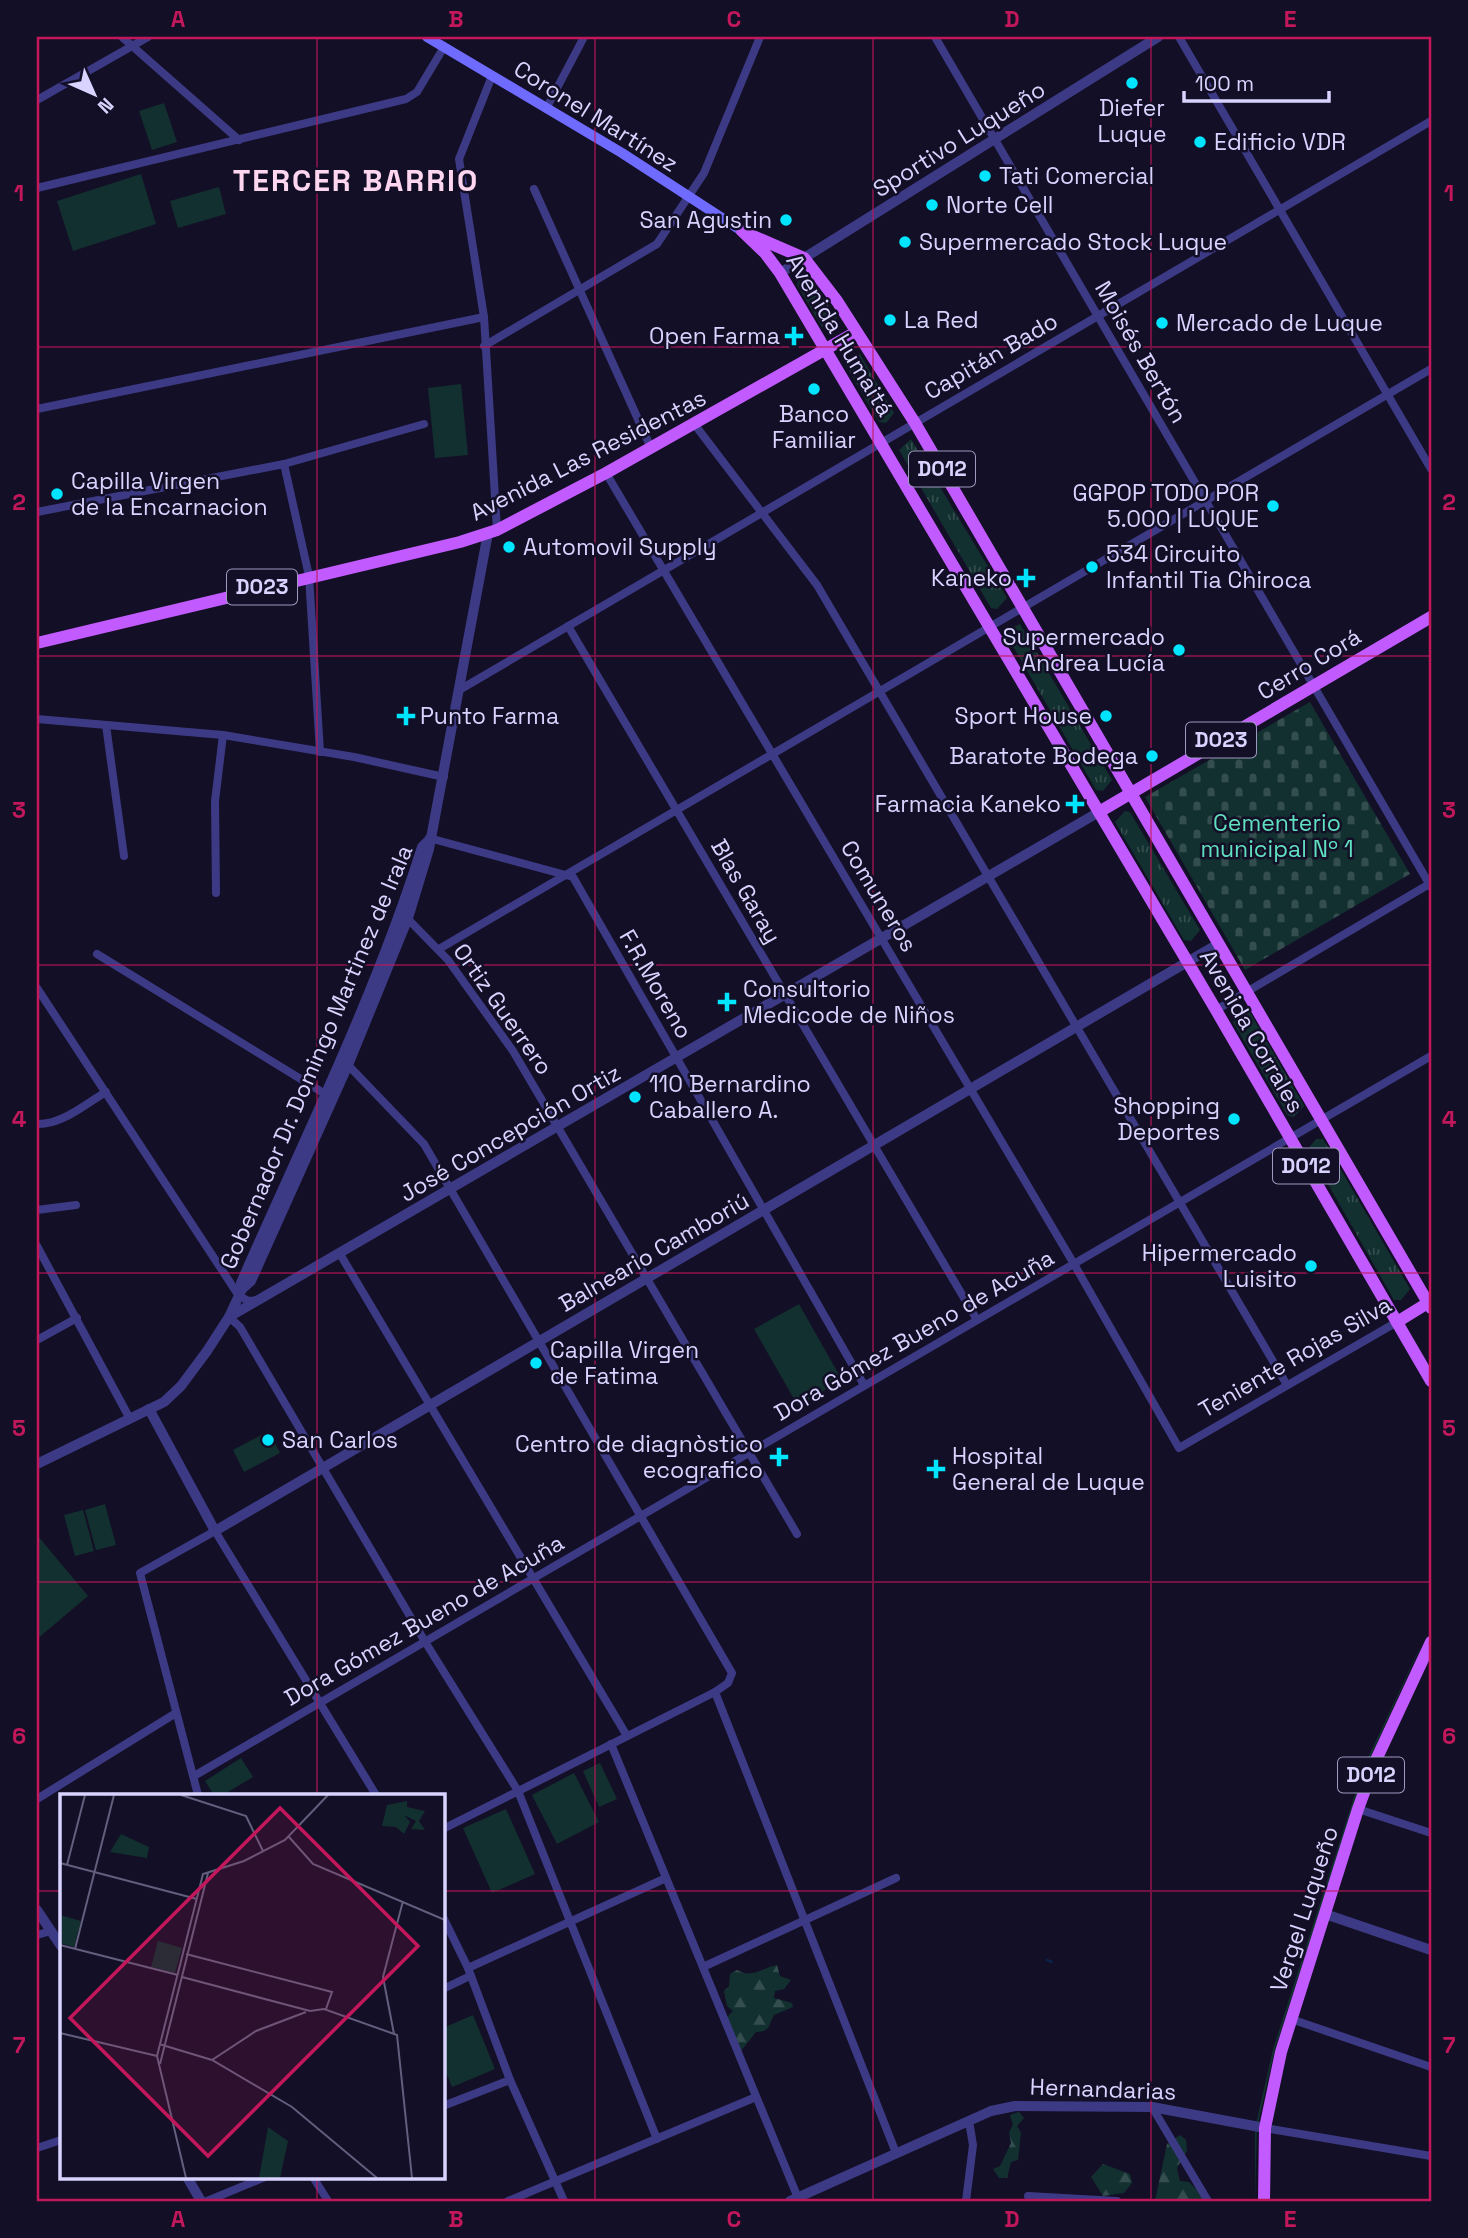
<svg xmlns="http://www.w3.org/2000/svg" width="1468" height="2238" font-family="'Space Grotesk',sans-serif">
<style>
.green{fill:#12302f}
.forest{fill:url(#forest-firs)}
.cemetery{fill:url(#cemetery-stones)}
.park{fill:url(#park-tufts)}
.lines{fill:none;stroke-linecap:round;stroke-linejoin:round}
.stream{stroke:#0c2248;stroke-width:2.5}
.minor{stroke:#3d3a85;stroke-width:8}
.tertiary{stroke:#3d3a85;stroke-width:10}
.secondary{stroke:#6f6bff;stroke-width:10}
.primary{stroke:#c25bff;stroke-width:12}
.grid{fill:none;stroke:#c2185b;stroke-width:2;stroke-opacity:0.55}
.poi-dot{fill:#00e5ff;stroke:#130f26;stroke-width:2.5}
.labels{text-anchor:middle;stroke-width:5;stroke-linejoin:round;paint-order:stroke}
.shield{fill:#130f26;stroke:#9e99be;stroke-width:2}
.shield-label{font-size:21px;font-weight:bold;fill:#d9d4ff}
.poi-label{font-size:23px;fill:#d9d4ff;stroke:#130f26;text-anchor:start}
.street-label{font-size:23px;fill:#d9d4ff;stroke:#130f26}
.park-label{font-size:23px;fill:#5fe0c0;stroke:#130f26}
.district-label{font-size:30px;font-weight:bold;letter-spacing:2px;fill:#ffd6f0;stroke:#130f26}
.inset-road{fill:none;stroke:#625e7d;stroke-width:2}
.view{fill:#c2185b;fill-opacity:0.15;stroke:#c2185b;stroke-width:3.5}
.inset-edge{fill:none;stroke:#d9d4ff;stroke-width:3.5}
.neatline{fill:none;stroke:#c2185b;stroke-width:2.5}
.grid-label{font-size:23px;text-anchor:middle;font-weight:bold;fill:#c2185b}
</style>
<defs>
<pattern id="forest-firs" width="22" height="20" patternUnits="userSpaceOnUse" patternTransform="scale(1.75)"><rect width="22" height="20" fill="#12302f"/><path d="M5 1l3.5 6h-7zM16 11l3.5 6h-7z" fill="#344d4e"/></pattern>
<pattern id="cemetery-stones" width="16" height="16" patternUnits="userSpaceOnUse" patternTransform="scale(1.75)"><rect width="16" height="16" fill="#12302f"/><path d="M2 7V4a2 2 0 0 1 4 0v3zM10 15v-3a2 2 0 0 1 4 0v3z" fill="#344d4e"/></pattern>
<pattern id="park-tufts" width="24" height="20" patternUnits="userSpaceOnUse" patternTransform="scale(1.75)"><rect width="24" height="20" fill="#12302f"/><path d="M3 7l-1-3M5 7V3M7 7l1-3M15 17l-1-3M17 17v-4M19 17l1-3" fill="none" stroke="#344d4e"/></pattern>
</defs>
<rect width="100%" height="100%" fill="#130f26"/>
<g class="green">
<polygon points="164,103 177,142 152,150 139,111"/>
<polygon points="141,174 156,224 73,251 57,201"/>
<polygon points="219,187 226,214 178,228 170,201"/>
<polygon points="461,384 468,455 435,458 428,388"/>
<polygon points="799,1304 842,1380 798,1406 754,1329"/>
<polygon points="269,1431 280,1453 244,1472 233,1450"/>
<polygon points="105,1504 116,1545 96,1550 85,1510"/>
<polygon points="83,1510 94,1551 75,1556 64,1515"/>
<polygon points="37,1535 88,1596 37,1639"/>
<polygon points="1431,1624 1366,1767 1275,2049 1257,2128 1255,2201 1255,2128 1273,2049 1364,1766"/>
<polygon points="241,1758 253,1777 223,1795 214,1795 205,1781"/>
<polygon points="600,1763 617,1799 599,1807 583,1771"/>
<polygon points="574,1773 599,1822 557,1844 532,1795"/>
<polygon points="506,1809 535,1874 492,1893 463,1828"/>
<polygon points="473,2015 495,2069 452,2087 443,2065 443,2028"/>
</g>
<g class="forest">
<path d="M777,1965L780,1976L791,1980L784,1989L775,1991L774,1998L792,2003L793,2007L774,2015C768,2025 771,2032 756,2032L741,2051L726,2018L733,2011L727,2006L724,1991L729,1986L730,1974L737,1970C753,1979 761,1968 777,1965Z"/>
<polygon points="1019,2112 1024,2118 1017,2126 1021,2133 1018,2160 1011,2162 1007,2178 999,2178 993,2169 1000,2166 1011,2143 1009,2132 1013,2125 1010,2115"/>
<polygon points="1180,2135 1186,2140 1187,2151 1177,2168 1180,2181 1189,2182 1208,2201 1155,2201 1167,2144"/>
<polygon points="1103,2164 1130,2174 1132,2183 1124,2193 1103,2196 1091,2177"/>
</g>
<polygon class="cemetery" points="1310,702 1410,874 1245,970 1145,797"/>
<g class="park">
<polygon points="807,275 837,318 829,327 822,327 797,285 800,278"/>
<polygon points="860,354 894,413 886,423 879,422 845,364 853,355"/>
<polygon points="911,439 1007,598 997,609 991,608 899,450"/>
<polygon points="1020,624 1112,780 1103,791 1096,790 1007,636 1011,628"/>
<polygon points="1125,811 1130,812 1200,930 1191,941 1184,940 1115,822"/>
<polygon points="1242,1011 1249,1011 1304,1106 1294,1117 1288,1116 1233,1022"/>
<polygon points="1316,1139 1323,1139 1410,1289 1401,1300 1394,1300 1308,1149"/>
</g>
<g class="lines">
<polyline class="stream" points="1047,1960 1052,1962"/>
<g class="minor">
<polyline points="122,37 239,140"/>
<polyline points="935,37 1431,887"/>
<polyline points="1179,37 1431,469"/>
<polyline points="492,76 459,159 484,317 497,530"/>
<polyline points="37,100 148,37"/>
<polyline points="546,109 584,37"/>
<polyline points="37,188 406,99 417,92 444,47"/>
<polyline points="534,189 651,448"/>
<polyline points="484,346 657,244 704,173 760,37"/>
<polyline points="37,409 484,317"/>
<polyline points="695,425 817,585 1287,1385"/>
<polyline points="284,464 309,576 320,752"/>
<polyline points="606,473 1074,1264 1179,1448 1397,1322"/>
<polyline points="37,512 284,464 424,424"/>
<polyline points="568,626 977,1320"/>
<polyline points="461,689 1431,121"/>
<polyline points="37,719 223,735 354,757 444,777"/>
<polyline points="106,725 124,856"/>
<polyline points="429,838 573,877 864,1385"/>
<polyline points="216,893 215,801 223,735"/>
<polyline points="404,915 448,960 513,1051 797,1534"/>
<polyline points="439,949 1431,369"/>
<polyline points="97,954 330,1097"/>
<polyline points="37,988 239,1296 249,1301 258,1300"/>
<polyline points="1216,1010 1431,883"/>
<polyline points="348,1065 424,1144 732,1673 728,1683 715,1692 443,1829"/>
<path d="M37,1124C62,1125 85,1104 106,1092"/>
<polyline points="37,1210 76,1205"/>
<polyline points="37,1246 130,1419"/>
<polyline points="340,1254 627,1736"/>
<polyline points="229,1317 240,1327 424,1640 518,1791 657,2139"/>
<polyline points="37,1340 77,1318"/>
<polyline points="715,1692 896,2153"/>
<polyline points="611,1744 798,2198"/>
<polyline points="194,1776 1431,1056"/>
<polyline points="198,1795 140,1573 215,1531 376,1795"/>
<polyline points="37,1799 176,1713"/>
<polyline points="1358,1809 1431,1833"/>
<polyline points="443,1917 468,1968 510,2080 564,2201"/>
<polyline points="37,1935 51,1931"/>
<polyline points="703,1967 896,1878"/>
<polyline points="468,1968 666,1878"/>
<polyline points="443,1989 470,1976"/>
<polyline points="1291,2019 1431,2067"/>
<polyline points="443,2106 510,2080"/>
<polyline points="1152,2107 1208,2201"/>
<polyline points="1265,2128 1431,2156"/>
<polyline points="37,2148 61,2140"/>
<polyline points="313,2177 328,2201"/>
<polyline points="1028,2196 1117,2201"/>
<polyline points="207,2201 265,2177"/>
<polyline points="508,2201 756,2097"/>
<polyline points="966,2201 973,2145 969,2121"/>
</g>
<g class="tertiary">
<polyline points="780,273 1158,37"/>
<polyline points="242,1289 251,1281 348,1065 408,918 429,849 488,533"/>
<polyline points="229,1317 1099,812"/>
<polyline points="149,1409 215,1531 1218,944"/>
<path d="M37,1464L164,1402L181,1386L207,1351L229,1317L242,1289L241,1283C304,1139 375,997 422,847L428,841"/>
<polyline points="37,1910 61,1946"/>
<polyline points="1325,1914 1431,1950"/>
<polyline points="187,2177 201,2201"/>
<polyline points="790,2201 991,2111 1015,2106 1152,2107 1265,2128"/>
</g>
<polyline class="secondary" points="427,37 622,153 742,231"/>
<g class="primary">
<polyline points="742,231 765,253 780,273 1216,1010 1431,1381"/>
<polyline points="746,233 804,258 837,301 915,423 1431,1308"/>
<polyline points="37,643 460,542 497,530 606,473 856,332"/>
<polyline points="1099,812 1431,617"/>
<polyline points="1397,1322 1431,1301"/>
<polyline points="1264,2201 1265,2128 1281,2052 1358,1809 1376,1760 1431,1642"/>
</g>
</g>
<path class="grid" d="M317,37V1795M595,37V2201M873,37V2201M1151,37V2201M37,347H1431M37,656H1431M37,965H1431M37,1273H1431M37,1582H1431M37,1891H61M443,1891H1431M317,2177V2201"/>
<g class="poi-dot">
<circle cx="1132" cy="83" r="7"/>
<circle cx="1200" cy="142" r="7"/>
<circle cx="985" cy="176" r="7"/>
<circle cx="932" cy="205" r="7"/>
<circle cx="786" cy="220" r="7"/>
<circle cx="905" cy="242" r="7"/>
<circle cx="890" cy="320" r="7"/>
<circle cx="1162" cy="323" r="7"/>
<path d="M790.5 325.5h7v7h7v7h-7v7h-7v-7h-7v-7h7z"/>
<circle cx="814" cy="389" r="7"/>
<circle cx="57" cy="494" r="7"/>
<circle cx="1273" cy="506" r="7"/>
<circle cx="509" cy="547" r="7"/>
<circle cx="1092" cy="567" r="7"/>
<path d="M1022.5 567.5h7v7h7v7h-7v7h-7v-7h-7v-7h7z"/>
<circle cx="1179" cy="650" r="7"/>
<path d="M402.5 705.5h7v7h7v7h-7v7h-7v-7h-7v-7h7z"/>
<circle cx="1106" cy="716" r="7"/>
<circle cx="1152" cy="756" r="7"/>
<path d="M1071.5 793.5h7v7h7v7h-7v7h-7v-7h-7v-7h7z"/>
<path d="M723.5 991.5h7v7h7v7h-7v7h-7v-7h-7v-7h7z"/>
<circle cx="635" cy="1097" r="7"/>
<circle cx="1234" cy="1119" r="7"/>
<circle cx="1311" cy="1266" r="7"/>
<circle cx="536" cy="1363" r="7"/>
<circle cx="268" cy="1440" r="7"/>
<path d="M775.5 1446.5h7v7h7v7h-7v7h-7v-7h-7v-7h7z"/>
<path d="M932.5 1458.5h7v7h7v7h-7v7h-7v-7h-7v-7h7z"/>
</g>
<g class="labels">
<g class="shield">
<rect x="909" y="451.5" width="66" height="35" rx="5"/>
<rect x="227" y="569.5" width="70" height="35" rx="5"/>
<rect x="1186" y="722.5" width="70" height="35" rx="5"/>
<rect x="1273" y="1148.5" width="66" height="35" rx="5"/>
<rect x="1338" y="1757.5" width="66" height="35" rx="5"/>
</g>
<g class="shield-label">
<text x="942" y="476">D012</text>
<text x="262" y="594">D023</text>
<text x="1221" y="747">D023</text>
<text x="1306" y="1173">D012</text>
<text x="1371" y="1782">D012</text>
</g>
<g class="poi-label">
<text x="1132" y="116" text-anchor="middle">Diefer<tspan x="1132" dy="26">Luque</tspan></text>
<text x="1214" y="150">Edificio VDR</text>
<text x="999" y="184">Tati Comercial</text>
<text x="946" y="213">Norte Cell</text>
<text x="772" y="228" text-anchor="end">San Agustin</text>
<text x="919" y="250">Supermercado Stock Luque</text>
<text x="904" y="328">La Red</text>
<text x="1176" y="331">Mercado de Luque</text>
<text x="780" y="344" text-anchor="end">Open Farma</text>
<text x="814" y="422" text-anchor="middle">Banco<tspan x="814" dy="26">Familiar</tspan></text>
<text x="71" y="489">Capilla Virgen<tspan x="71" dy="26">de la Encarnacion</tspan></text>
<text x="1259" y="501" text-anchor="end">GGPOP TODO POR<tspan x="1259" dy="26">5.000 | LUQUE</tspan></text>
<text x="523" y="555">Automovil Supply</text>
<text x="1106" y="562">534 Circuito<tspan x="1106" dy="26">Infantil Tia Chiroca</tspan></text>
<text x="1012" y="586" text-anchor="end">Kaneko</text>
<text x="1165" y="645" text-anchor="end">Supermercado<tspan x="1165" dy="26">Andrea Lucía</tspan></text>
<text x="420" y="724">Punto Farma</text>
<text x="1092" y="724" text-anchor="end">Sport House</text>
<text x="1138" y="764" text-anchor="end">Baratote Bodega</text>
<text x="1061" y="812" text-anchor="end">Farmacia Kaneko</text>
<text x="743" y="997">Consultorio<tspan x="743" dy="26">Medicode de Niños</tspan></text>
<text x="649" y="1092">110 Bernardino<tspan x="649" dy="26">Caballero A.</tspan></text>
<text x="1220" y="1114" text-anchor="end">Shopping<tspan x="1220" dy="26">Deportes</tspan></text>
<text x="1297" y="1261" text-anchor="end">Hipermercado<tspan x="1297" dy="26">Luisito</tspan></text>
<text x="550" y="1358">Capilla Virgen<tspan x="550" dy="26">de Fatima</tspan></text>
<text x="282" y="1448">San Carlos</text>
<text x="763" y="1452" text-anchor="end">Centro de diagnòstico<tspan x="763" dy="26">ecografico</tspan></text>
<text x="952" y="1464">Hospital<tspan x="952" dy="26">General de Luque</tspan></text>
</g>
<g class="street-label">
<text transform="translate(596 116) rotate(32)" y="8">Coronel Martínez</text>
<text transform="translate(959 139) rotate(-32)" y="8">Sportivo Luqueño</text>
<text transform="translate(840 335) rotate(59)" y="8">Avenida Humaitá</text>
<text transform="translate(1141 352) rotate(60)" y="8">Moisés Bertón</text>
<text transform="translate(991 356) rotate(-30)" y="8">Capitán Bado</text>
<text transform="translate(588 455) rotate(-27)" y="8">Avenida Las Residentas</text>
<text transform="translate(1309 664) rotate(-31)" y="8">Cerro Corá</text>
<text transform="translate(746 891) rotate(60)" y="8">Blas Garay</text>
<text transform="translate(879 896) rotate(59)" y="8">Comuneros</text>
<text transform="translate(656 984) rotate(60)" y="8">F.R.Moreno</text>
<text transform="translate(503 1009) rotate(55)" y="8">Ortiz Guerrero</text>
<text transform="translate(1252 1031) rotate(60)" y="8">Avenida Corrales</text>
<text transform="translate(316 1057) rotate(-67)" y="8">Gobernador Dr. Domingo Martinez de Irala</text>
<text transform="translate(510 1133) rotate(-30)" y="8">José Concepción Ortiz</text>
<text transform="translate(654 1252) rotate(-30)" y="8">Balneario Camboriú</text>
<text transform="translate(914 1335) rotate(-30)" y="8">Dora Gómez Bueno de Acuña</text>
<text transform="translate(1295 1357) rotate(-30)" y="8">Teniente Rojas Silva</text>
<text transform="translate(424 1620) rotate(-30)" y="8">Dora Gómez Bueno de Acuña</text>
<text transform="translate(1304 1909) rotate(-72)" y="8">Vergel Luqueño</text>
<text transform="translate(1103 2089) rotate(2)" y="8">Hernandarias</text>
</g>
<g class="park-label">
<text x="1277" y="831">Cementerio<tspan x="1277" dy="26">municipal Nº 1</tspan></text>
</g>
<g class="district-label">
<text x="356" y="191">TERCER BARRIO</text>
</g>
</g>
<g transform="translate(60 1794)">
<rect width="385" height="385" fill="#130f26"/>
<path d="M347,7V13L365,17L359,27L365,36L351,35L356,27L344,21L350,28L344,40L336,33L322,32L327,11Z" fill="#12302f"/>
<path d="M98,147L122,154L115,179L91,173Z" fill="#12302f"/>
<path d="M61,40L89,53L87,64L50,58ZM0,121L21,127L14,153L0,149ZM208,333L228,347L220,384H199Z" fill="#12302f"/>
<path class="inset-road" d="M121,1L186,22L203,57M229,43L253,70L385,126M0,69L137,105M7,71L25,1M0,151L118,181M15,155L54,1M126,160L272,198L266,215M122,183L250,217L264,215L337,241L352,384M0,239L97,262M334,240L323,183L343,107M99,250L152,266L232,313L317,384M152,266L196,237L246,218M100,270L148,79M126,384L97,262L143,80L184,67L225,46L268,1"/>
<path class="view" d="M220,14L358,152L148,362L10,224Z"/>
<rect width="385" height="385" class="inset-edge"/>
</g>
<rect width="1468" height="2238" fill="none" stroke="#130f26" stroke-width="77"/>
<g transform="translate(94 94) rotate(135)" stroke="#130f26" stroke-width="5" paint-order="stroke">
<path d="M0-5L12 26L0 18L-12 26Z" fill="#d9d4ff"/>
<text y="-10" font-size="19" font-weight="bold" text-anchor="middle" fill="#d9d4ff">N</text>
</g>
<path d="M1184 91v10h145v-10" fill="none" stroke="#d9d4ff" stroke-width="3.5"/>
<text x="1195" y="91" font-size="21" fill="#d9d4ff" stroke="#130f26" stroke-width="5" paint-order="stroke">100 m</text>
<rect x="38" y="38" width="1392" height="2162" class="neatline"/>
<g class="grid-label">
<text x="178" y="27">A</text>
<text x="456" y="27">B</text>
<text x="734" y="27">C</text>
<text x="1012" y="27">D</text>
<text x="1290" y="27">E</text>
<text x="19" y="201">1</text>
<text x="1449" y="201">1</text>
<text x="19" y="510">2</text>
<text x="1449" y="510">2</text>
<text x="19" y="818">3</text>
<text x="1449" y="818">3</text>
<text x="19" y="1127">4</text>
<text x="1449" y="1127">4</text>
<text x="19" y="1436">5</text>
<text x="1449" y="1436">5</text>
<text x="19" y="1744">6</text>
<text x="1449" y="1744">6</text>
<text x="19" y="2053">7</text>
<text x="1449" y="2053">7</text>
<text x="178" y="2227">A</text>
<text x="456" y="2227">B</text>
<text x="734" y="2227">C</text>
<text x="1012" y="2227">D</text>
<text x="1290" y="2227">E</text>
</g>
</svg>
